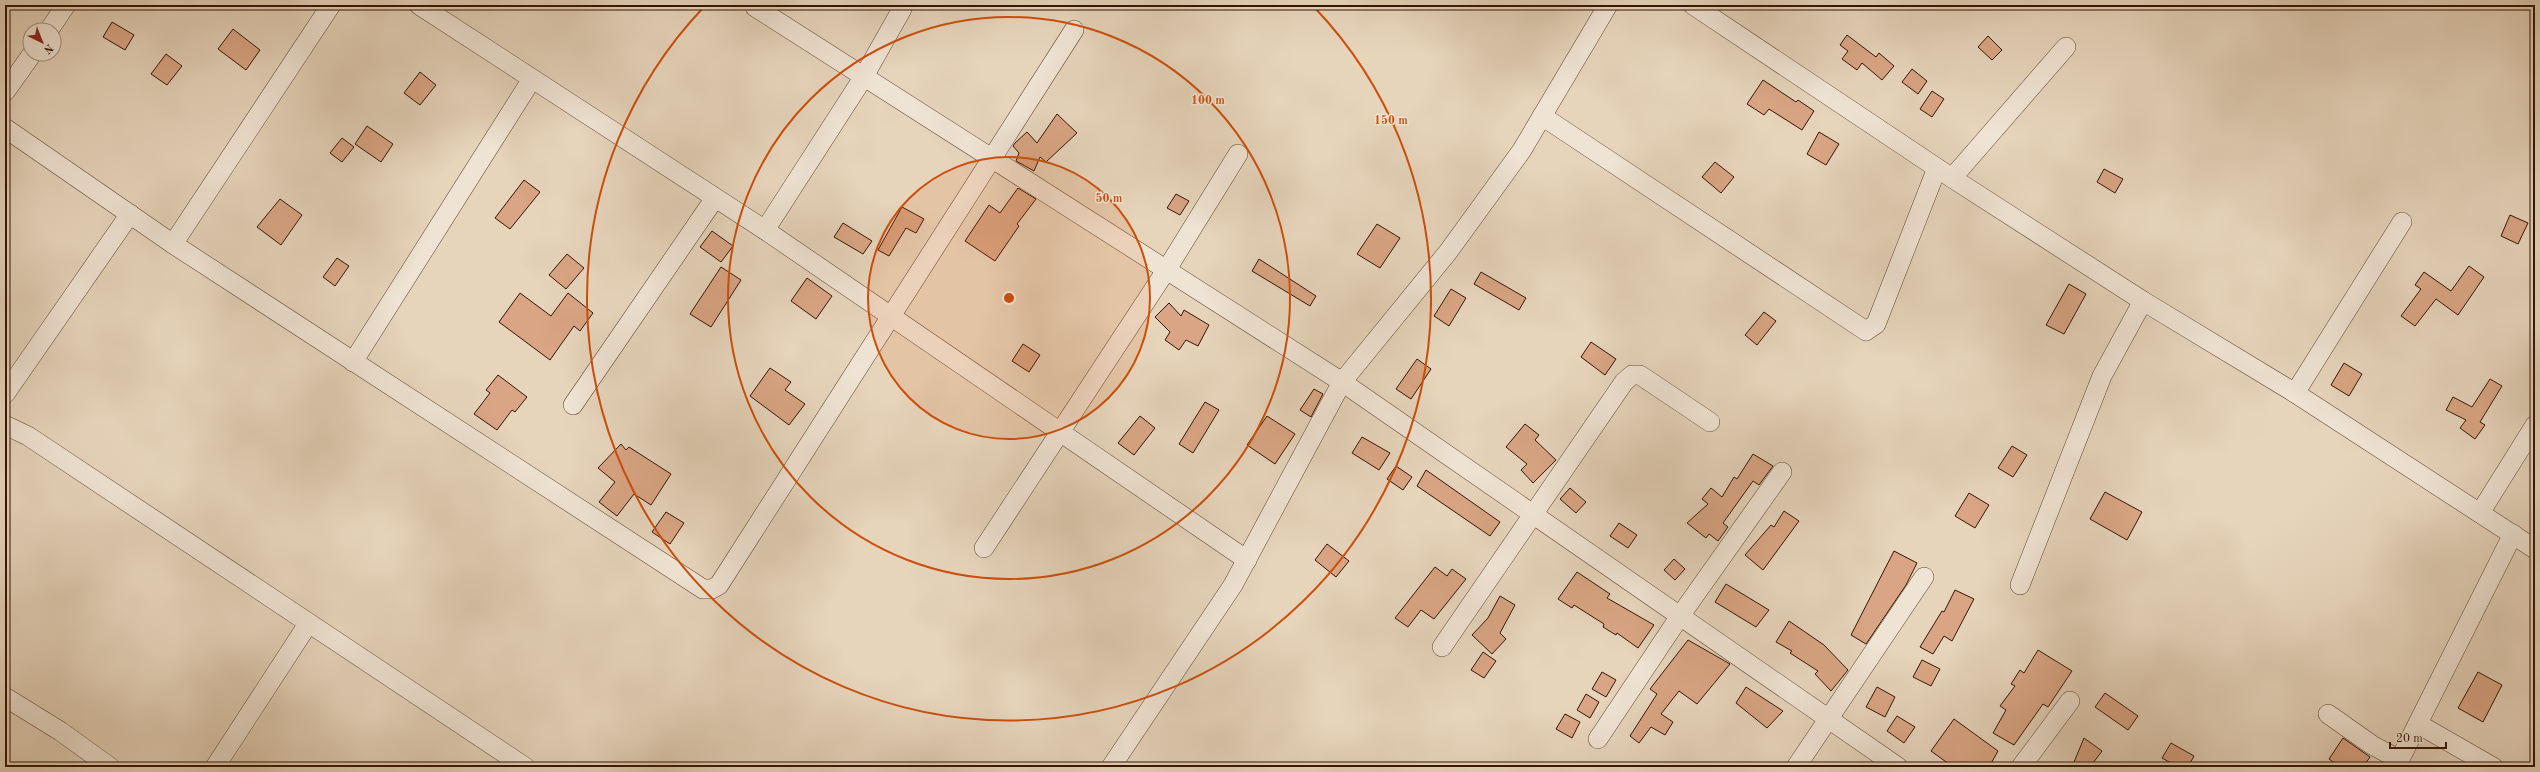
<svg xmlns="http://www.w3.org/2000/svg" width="2540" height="772" font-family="'Old Standard TT',serif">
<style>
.building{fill:#d9a584;stroke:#351504}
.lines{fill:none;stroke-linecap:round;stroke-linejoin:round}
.street-casing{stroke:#614532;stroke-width:20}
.street{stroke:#efe3d3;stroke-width:19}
.ring{fill:none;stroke:#cd4f0b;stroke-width:2}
.centre{fill:#cd4f0b;stroke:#efe3d3;stroke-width:2}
.ring-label{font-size:12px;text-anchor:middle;font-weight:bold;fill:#cd4f0b;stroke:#efe3d3;stroke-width:3;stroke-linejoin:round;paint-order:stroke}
</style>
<rect width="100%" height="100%" fill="#e6d4bb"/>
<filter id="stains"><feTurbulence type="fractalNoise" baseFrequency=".005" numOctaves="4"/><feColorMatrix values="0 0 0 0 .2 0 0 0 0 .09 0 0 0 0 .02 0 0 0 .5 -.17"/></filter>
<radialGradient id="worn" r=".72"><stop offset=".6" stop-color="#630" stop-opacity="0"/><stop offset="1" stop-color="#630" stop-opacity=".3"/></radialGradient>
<g class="building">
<polygon points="112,22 134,35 125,50 103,37"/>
<polygon points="233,29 260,50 246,70 218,49"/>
<polygon points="1847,35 1876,57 1879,53 1894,66 1882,80 1862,63 1857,70 1842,59 1848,51 1840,45"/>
<polygon points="1988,36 2002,50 1992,60 1978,47"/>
<polygon points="166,54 182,66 167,85 151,74"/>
<polygon points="1912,69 1927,81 1918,94 1902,82"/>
<polygon points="420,72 436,85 420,105 404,93"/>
<polygon points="1763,80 1796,102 1798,100 1814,111 1802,130 1769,109 1764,115 1747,104"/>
<polygon points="1932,91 1944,99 1932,117 1920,109"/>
<polygon points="1057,114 1077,133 1046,162 1040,157 1034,171 1016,161 1019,153 1013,146 1015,143 1027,132 1037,143"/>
<polygon points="367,126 393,144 381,162 355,144"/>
<polygon points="1819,132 1839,144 1826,165 1807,154"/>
<polygon points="342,138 354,147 342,162 330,153"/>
<polygon points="1715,162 1734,177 1721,193 1702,177"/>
<polygon points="2104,169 2123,179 2115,193 2097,182"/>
<polygon points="524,180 540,192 510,229 495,218"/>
<polygon points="1018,188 1036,199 1017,224 1019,226 995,261 965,241 989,205 1000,213"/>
<polygon points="1176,194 1189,201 1180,215 1167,208"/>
<polygon points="280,199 302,215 281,245 257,227"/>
<polygon points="902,207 924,219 916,233 906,228 889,256 878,250"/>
<polygon points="2510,215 2528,223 2518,244 2501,236"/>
<polygon points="843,223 872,241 863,254 834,237"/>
<polygon points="1377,224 1400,238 1380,268 1357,254"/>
<polygon points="712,231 733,246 721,262 700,247"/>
<polygon points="567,254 584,268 566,289 549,275"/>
<polygon points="337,258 349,266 335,286 323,277"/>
<polygon points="1259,259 1316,296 1310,306 1252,271"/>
<polygon points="2469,266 2484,277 2458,315 2436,299 2415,326 2401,316 2421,289 2415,285 2424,272 2451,291"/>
<polygon points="721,267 741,280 711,327 690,314"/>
<polygon points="1481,272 1526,298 1519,310 1474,284"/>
<polygon points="807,278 832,296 816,319 791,301"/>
<polygon points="2069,284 2086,294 2064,334 2046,325"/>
<polygon points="1451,289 1466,298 1449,326 1434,316"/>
<polygon points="520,293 551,316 568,293 593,313 580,331 574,326 550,360 499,322"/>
<polygon points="1169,303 1181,316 1184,310 1209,325 1198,346 1186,340 1179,350 1165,340 1170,332 1155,317"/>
<polygon points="1764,312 1776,321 1757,345 1745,335"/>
<polygon points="1591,342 1616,359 1605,375 1581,357"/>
<polygon points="1023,344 1040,355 1029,372 1012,361"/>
<polygon points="1417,359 1431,369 1411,399 1396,389"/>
<polygon points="2344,363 2362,374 2349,396 2331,385"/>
<polygon points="770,368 791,382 785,390 805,404 789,425 750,396"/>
<polygon points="498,375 527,397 515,412 512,410 497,430 474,414 490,393 486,390"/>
<polygon points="2490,379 2502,386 2480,422 2485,425 2475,439 2460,428 2466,420 2446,410 2453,397 2472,407"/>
<polygon points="1314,389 1323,394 1311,417 1300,410"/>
<polygon points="1205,402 1219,410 1193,453 1179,444"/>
<polygon points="1140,416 1155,428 1134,455 1118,443"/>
<polygon points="1267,416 1295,434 1275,464 1247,445"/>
<polygon points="1525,424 1539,435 1535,440 1556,460 1533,483 1521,470 1527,464 1506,447"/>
<polygon points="1362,437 1390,453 1379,470 1352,453"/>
<polygon points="621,444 626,450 629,447 671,474 651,505 634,494 617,516 599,502 615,482 598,468"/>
<polygon points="2012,446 2027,455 2013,477 1998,468"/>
<polygon points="1753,454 1773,466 1759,485 1753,481 1723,523 1728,527 1718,541 1709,534 1706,538 1687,523 1708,504 1702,499 1711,488 1722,497 1734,477 1737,479"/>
<polygon points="1396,466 1412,477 1403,490 1387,479"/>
<polygon points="1426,470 1500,522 1490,536 1417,486"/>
<polygon points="1570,488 1586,502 1576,513 1560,499"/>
<polygon points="2105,492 2142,512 2127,540 2090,519"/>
<polygon points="1969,493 1989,505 1975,528 1955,516"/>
<polygon points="1784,511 1799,521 1763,570 1745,555 1771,525 1774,527"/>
<polygon points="666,512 684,523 670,544 652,532"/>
<polygon points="1619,523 1637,535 1628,548 1610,536"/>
<polygon points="1327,544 1349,561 1336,577 1315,560"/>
<polygon points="1894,551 1917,563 1906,585 1866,644 1851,635"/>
<polygon points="1674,559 1685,569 1675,580 1664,570"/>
<polygon points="1435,567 1447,576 1452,569 1466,579 1434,619 1421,610 1408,627 1395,618"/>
<polygon points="1577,572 1610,594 1607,598 1654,625 1638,648 1617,633 1616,635 1603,627 1604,624 1574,605 1572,608 1558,599"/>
<polygon points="1726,584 1769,610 1756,627 1715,602"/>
<polygon points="1955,590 1974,599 1952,641 1944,636 1933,654 1920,647 1942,611 1944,612"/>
<polygon points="1500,596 1515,605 1500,633 1506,639 1492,654 1472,635 1488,618"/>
<polygon points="1789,621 1824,645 1848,670 1831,691 1815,674 1818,671 1790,653 1792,651 1776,642"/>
<polygon points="1688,640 1730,664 1697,704 1679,691 1661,714 1673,722 1665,735 1651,727 1639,743 1630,736 1657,694 1650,689"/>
<polygon points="2038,650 2072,671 2048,707 2043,704 2014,745 1993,733 2006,710 2000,706 2015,686 2011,684 2020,670 2024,673"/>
<polygon points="1483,652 1496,661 1484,678 1471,670"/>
<polygon points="1922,660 1940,669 1931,686 1913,677"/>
<polygon points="1602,672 1616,680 1606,697 1592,689"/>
<polygon points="2478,672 2502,685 2483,722 2458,708"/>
<polygon points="1746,687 1783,711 1767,728 1736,703"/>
<polygon points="1877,687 1895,697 1885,717 1866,707"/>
<polygon points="2105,693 2138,716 2128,730 2095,707"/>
<polygon points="1586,694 1599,702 1590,718 1577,710"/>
<polygon points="1565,714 1580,722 1572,738 1556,729"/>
<polygon points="1897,716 1915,727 1904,743 1887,731"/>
<polygon points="1954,719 1998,751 1989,767 1953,767 1931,751"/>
<polygon points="2084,738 2102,751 2090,767 2072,767"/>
<polygon points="2343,738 2370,757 2363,767 2340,767 2329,759"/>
<polygon points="2171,743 2194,756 2188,767 2178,767 2162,758"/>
</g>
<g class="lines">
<g class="street-casing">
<g id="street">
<polyline points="419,5 765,230 1247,560"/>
<polyline points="1693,5 1952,178 2143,301 2295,393 2535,549"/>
<polyline points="755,7 1342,382 1898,767"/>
<polyline points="49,30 66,5"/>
<polyline points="5,92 32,54"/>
<polyline points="1542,116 1866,331 1876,324 1937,168"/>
<polyline points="5,128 173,244 703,589 712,589 719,585 1074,30"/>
<polyline points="1952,178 2066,47"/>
<polyline points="765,230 863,78 902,9"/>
<polyline points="173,244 331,5"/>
<polyline points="353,362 532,79"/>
<polyline points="2295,393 2402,222"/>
<polyline points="5,394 130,214"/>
<polyline points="573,405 715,198"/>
<polyline points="5,425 28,436 525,767"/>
<polyline points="2480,513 2535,425"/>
<polyline points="984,548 1167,269 1238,154"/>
<polyline points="2020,585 2102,376 2143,301"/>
<polyline points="1442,647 1624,382 1632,375 1640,375 1710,422"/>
<polyline points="5,697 60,731 110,767"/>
<polyline points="2328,714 2372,745 2400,760"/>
<polyline points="2418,724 2493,767"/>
<polyline points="1598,739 1680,616 1782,472"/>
<polyline points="215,767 308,624"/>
<polyline points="1111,767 1233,585 1342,382 1448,252 1522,150 1608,5"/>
<polyline points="1796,767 1924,577"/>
<polyline points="2021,767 2070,701"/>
<polyline points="2396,767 2513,534"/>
</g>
</g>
<use href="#street" class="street"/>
</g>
<circle cx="1009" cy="298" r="141" fill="#cd4f0b" fill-opacity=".12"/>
<g class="ring">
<circle cx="1009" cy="298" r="141"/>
<circle cx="1009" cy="298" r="281"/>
<path d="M1315 8A422 422 0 1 1 703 8"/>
</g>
<circle cx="1009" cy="298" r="6" class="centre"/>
<g class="ring-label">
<text x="1208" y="104">100 m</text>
<text x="1391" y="124">150 m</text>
<text x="1109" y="202">50 m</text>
</g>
<rect width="2540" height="772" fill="none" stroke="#e6d4bb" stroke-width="20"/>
<rect x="6" y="6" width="2528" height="760" fill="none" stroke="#351504" stroke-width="2"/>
<rect x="10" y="10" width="2520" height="752" fill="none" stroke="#351504"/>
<g transform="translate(42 42) rotate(137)"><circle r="19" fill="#efe3d3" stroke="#a59180"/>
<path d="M0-3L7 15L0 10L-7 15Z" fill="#8f2418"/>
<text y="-6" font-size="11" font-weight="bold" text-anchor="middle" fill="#351504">N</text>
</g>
<path d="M2390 742v6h56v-6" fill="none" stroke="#351504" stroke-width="2"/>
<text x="2396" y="742" font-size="12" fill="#351504" stroke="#efe3d3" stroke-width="3" paint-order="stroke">20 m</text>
<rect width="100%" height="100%" filter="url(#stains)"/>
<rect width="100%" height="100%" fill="url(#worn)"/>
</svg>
